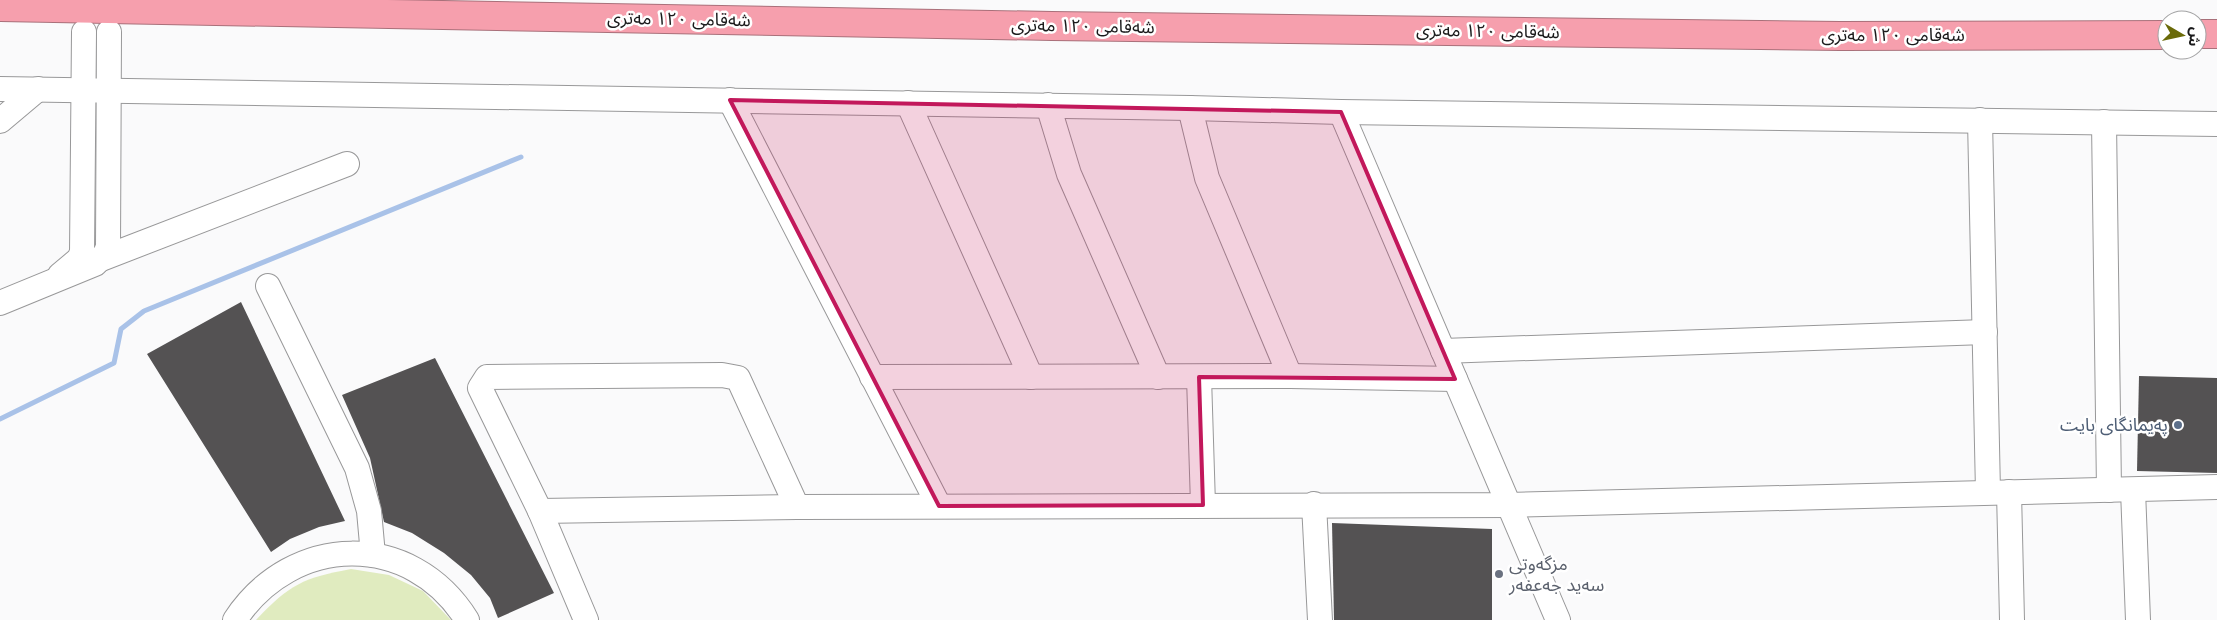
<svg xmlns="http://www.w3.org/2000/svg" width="2217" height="620" font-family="'DM Sans','Noto Sans Arabic',sans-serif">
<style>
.green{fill:#e0ebbf}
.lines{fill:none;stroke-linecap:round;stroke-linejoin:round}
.stream{stroke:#a9c2e8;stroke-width:5}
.building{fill:#545253}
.minor-casing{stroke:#989899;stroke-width:26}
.highway-casing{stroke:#a9707a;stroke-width:30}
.minor{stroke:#fff;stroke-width:24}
.highway{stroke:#f69fad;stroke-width:28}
.marked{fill:#c2185b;fill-opacity:0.2;stroke:#c2185b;stroke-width:4;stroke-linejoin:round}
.service-dot{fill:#5c6f8a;stroke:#fff;stroke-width:2}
.worship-dot{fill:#6b7280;stroke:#fff;stroke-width:2}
.labels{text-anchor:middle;stroke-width:5;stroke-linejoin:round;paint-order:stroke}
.street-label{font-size:18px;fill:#1a1a1b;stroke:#fff}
.service-label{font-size:18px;fill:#4e5e75;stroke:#fff;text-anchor:end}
.worship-label{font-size:18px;fill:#5b616d;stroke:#fff;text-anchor:start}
</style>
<rect width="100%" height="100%" fill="#fafafb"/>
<path class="green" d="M351,569L389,575L423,591L451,620H256C290,584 303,578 351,569Z"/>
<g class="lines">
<polyline class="stream" points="0,419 114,363 121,329 144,311 521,157"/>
</g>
<g class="building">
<polygon points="241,302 345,521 319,527 290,539 271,552 147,354"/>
<polygon points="435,358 554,593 498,618 490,598 471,575 444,553 412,533 384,522 370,458 342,395"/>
<polygon points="2139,376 2217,378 2217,473 2137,471"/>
<polygon points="1332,523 1492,529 1492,620 1334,620"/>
</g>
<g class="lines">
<g class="minor-casing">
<g id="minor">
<polyline points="0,89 1190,108 1341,112 2217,124"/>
<polyline points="730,100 939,506"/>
<polyline points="908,103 1031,377"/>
<polyline points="1048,105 1069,174 1158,377"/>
<polyline points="1190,108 1207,178 1290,376"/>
<polyline points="1341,112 1558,620"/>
<polyline points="1980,120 1988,492"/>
<polyline points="0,121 38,89"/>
<polyline points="2104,122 2109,490"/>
<polyline points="101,259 347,164"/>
<polyline points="60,275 79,259 82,252 84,32"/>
<polyline points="268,286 357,468 369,511 373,555"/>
<polyline points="0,303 95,264 105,254 108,247 109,32"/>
<polyline points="1443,351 1985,332"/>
<polyline points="872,377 1290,376 1455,379"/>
<polyline points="1199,377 1203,505"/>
<polyline points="2133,490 2138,620"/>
<polyline points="2009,492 2012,620"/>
<polyline points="1314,504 1320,620"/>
<polyline points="540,511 797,507 1509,505 2217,487"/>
<path d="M235,620C292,533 411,530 467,620"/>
<polyline points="586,620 540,511 480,388 487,377 722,375 738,378 797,507"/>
</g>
</g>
<g class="highway-casing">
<g id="highway">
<polyline points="0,7 1052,26 1840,36 2167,35"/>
<polyline points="2197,34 2217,34"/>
</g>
</g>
<use href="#minor" class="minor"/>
<use href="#highway" class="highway"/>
</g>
<path class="marked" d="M730,100L1341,112L1455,379L1199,377L1203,505L939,506Z"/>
<circle class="service-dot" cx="2178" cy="425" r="5"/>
<circle class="worship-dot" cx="1499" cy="574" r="5"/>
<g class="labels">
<g class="street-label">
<text transform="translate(679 19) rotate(1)" y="6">شەقامی ١٢٠ مەتری</text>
<text transform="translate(1083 26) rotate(1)" y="6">شەقامی ١٢٠ مەتری</text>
<text transform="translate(1488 31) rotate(1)" y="6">شەقامی ١٢٠ مەتری</text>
<text x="1893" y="41">شەقامی ١٢٠ مەتری</text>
</g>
<g class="service-label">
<text x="2168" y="431">پەیمانگای بایت</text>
</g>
<g class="worship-label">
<text x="1509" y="570">مزگەوتی<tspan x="1509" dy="21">سەید جەعفەر</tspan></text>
</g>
</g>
<g transform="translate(2182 35) rotate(99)"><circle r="24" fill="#ffffff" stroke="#a3a3a4"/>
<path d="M0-4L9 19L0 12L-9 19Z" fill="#6a6a08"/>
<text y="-8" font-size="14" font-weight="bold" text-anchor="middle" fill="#1a1a1b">ش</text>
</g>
</svg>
